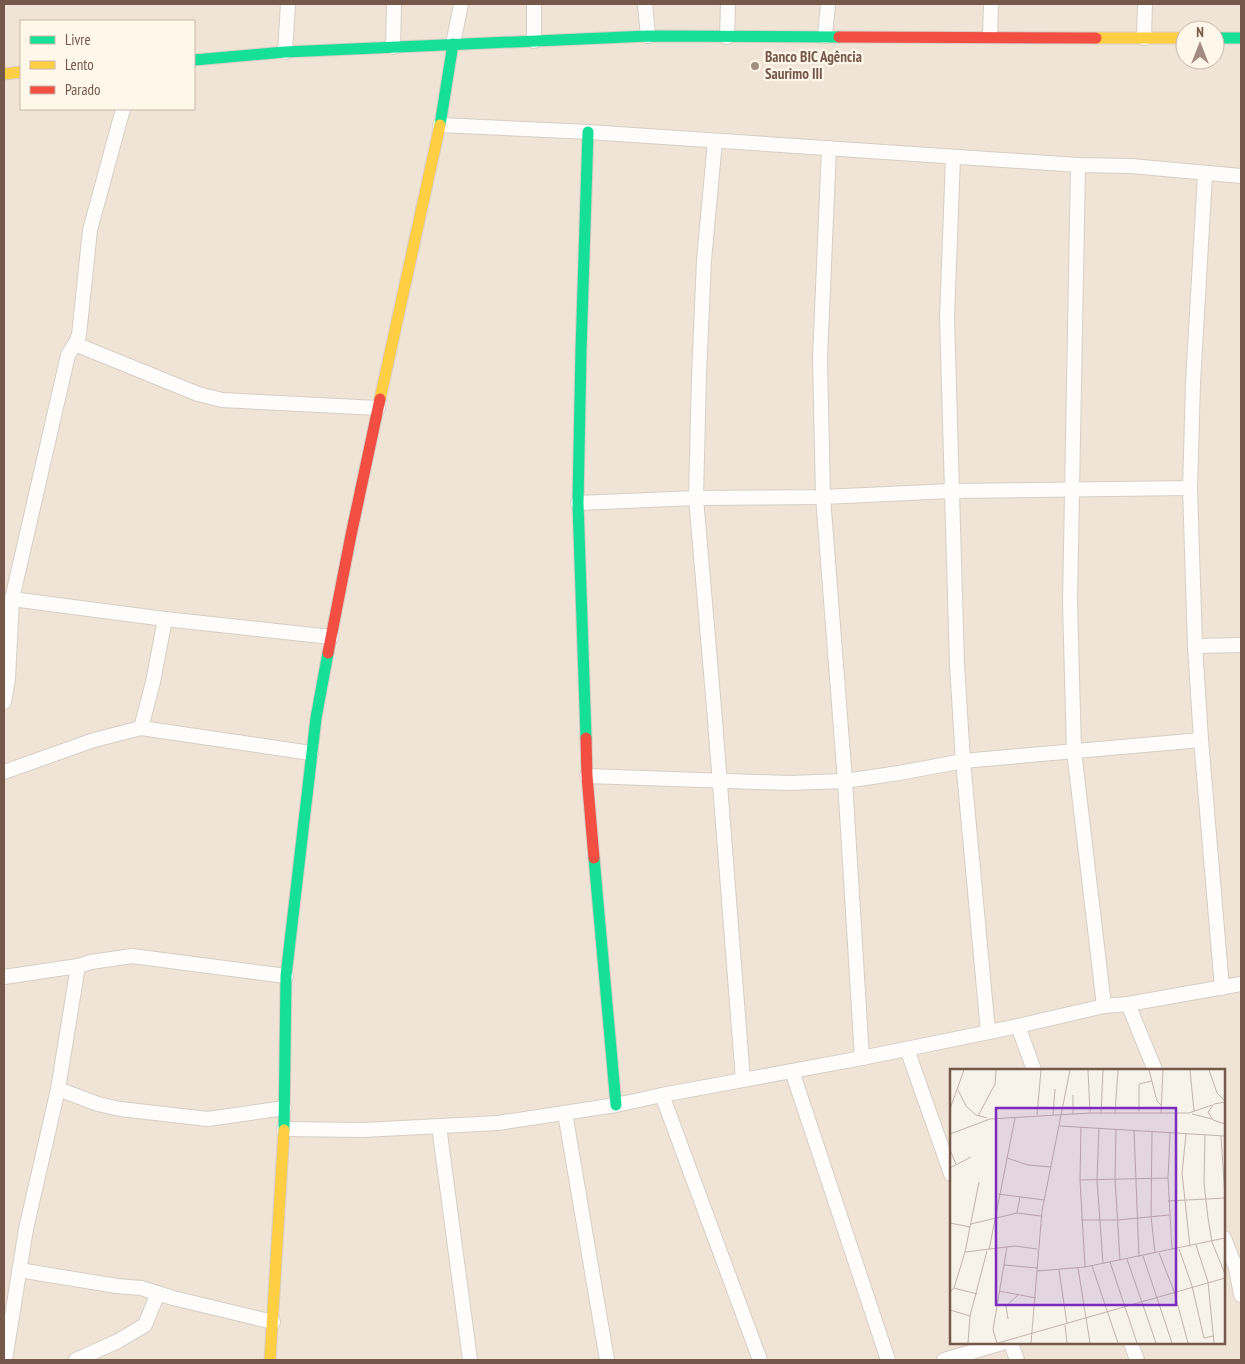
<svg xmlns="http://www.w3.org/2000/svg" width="1245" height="1364" font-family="'PT Sans Narrow',sans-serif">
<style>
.residential{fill:#f0e4d7;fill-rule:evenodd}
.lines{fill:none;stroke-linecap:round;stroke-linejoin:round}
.street-casing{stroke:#d6cec6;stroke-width:16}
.fast-casing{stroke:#d6cec6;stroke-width:13}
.slow-casing{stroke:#d6cec6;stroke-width:13}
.jam-casing{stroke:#d6cec6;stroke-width:13}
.street{stroke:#fefdfc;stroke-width:14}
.fast{stroke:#16e098;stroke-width:11}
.slow{stroke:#ffcf43;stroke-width:11}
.jam{stroke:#f24e42;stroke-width:11}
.poi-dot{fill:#a28e81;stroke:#fff7ea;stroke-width:2}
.labels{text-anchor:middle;stroke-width:4.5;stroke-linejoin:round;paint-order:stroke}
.poi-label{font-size:15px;font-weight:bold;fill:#755849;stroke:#fff7ea;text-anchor:start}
.inset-road{fill:none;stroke:#c3b4aa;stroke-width:1}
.view{fill:#7b2cbf;fill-opacity:0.15;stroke:#7b2cbf;stroke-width:2.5}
.inset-edge{fill:none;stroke:#755849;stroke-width:2.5}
</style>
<rect width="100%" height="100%" fill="#f7f2ea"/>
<path class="residential" d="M4,4H1241V1360H4ZM21,21H194V109H21ZM1185,30H1215V60H1185ZM951,1070H1224V1343H951Z"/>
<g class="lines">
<g class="street-casing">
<g id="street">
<polyline points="645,4 648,36"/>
<polyline points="825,36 828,4"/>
<polyline points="990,36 991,4"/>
<polyline points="727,37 728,4"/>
<polyline points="1144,38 1145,4"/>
<polyline points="534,41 534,4"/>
<polyline points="453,44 461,4"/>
<polyline points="393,47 394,4"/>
<polyline points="285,52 288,4"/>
<polyline points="440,125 588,132 1078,165 1131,166 1241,176"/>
<polyline points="715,141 704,260 699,376 696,498 714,708 743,1080"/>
<polyline points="829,148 820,358 823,497 845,781 862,1058"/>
<polyline points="953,157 947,318 957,665 963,761 988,1032"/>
<polyline points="1078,165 1070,602 1074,751 1104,1006"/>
<polyline points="1205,174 1193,383 1190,488 1195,646 1201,740 1222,988"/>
<polyline points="75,344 198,394 222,400 378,408"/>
<polyline points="578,503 696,498 823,497 951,491 1190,488"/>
<polyline points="12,599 165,619 331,637"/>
<polyline points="1195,646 1241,645"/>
<polyline points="4,702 8,679 12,599 68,355 75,344 79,335 90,230 123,109"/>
<polyline points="141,728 311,753"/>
<polyline points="4,772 94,740 141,728 153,682 165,619"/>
<polyline points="587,776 789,783 845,781 899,773 963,761 1201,740"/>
<polyline points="4,977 78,966 91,962 132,956 286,976"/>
<polyline points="1128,1004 1155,1070"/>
<polyline points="1018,1026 1034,1070"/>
<polyline points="907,1049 951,1174"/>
<polyline points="792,1071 888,1360"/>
<polyline points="58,1089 98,1104 120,1109 208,1119 284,1108"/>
<polyline points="662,1095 760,1360"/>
<polyline points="565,1113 607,1360"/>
<polyline points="439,1126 470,1360"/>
<polyline points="284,1129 363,1130 498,1123 616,1105 662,1095 862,1058 1018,1026 1104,1006 1128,1004 1241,984"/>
<polyline points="1224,1238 1236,1268 1241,1295"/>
<polyline points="19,1270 117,1286 141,1288 173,1298 273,1322"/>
<polyline points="1011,1343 1017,1360"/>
<polyline points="1131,1343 1137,1360"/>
<polyline points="5,1360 26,1229 58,1089 78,966"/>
<polyline points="76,1360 118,1341 145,1325 158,1293"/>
<polyline points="944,1360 1002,1343"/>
</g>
</g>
<g class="fast-casing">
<g id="fast">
<polyline points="1215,38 1241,38"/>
<polyline points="194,60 285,52 648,36 839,37"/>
<polyline points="440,125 453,44"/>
<polyline points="586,738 578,503 581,350 588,132"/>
<polyline points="594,858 616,1105"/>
<polyline points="284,1130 286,976 316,718 328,653"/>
</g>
</g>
<g class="slow-casing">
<g id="slow">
<polyline points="1096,38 1185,38"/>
<polyline points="4,74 21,72"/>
<polyline points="380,399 440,125"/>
<polyline points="270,1360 284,1130"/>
</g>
</g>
<g class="jam-casing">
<g id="jam">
<polyline points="839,37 1096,38"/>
<polyline points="328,653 351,535 380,399"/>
<polyline points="586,738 587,776 594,858"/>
</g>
</g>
<use href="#street" class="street"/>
<use href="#fast" class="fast"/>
<use href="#slow" class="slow"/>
<use href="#jam" class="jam"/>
</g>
<circle class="poi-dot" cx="755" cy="66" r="5"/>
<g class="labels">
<g class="poi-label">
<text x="765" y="62">Banco BIC Agência<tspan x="765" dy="17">Saurimo III</tspan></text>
</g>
</g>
<g transform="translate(950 1069)">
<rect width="275" height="275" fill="#f7f2ea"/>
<path class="inset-road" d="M138,1L140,44M199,1L207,32L211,36M240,1L244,42M259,1L267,24L275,32M8,21L16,37L26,46L37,49M275,33L264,35L258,43L263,51L275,55M0,40L14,1M189,43V15L202,12M151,44L153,1M165,44L168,1M211,44L213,1M123,45V26M242,45L262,50M87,46L91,1M103,46L105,20M28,47L45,15L46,1M110,57L275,67M131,58L130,111L135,198M149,59L147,111L153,195M166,60L165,110L170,191M184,61L189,188M202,63L201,147L205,184M220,64L218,109L222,181M0,65L40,50L140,44H239L262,36M236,65L232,104L240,178M255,66L254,114L258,149L262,173L275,205M271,67L275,128M0,81L6,95M57,89L78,96L101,98M0,99L21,88M130,111L218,109M48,125L94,131M218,132L275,129M67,144L91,147M131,151H168L219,146M0,154L20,158M21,155L67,144L70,128M246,176L258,213L264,274M229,180L242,217L254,269L263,267M39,181L65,49M15,183L65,177L87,180M209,184L224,222L238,274M193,187L222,274M177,190L206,274M160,193L187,274M54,196L87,199M142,197L168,274M128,199L140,274M109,201L117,255M87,202L135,198L275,169M4,219L27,225M49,222L86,229M0,223L4,219L15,183L29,113M0,241L20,247M58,250L56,237L69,225M115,256L117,274M18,274L20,247L37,182M47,274L43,261L57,178M48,274L275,209M81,274L92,142L120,1"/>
<path class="view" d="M46,39H226V236H46Z"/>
<rect width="275" height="275" class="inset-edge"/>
</g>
<rect width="1245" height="1364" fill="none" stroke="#755849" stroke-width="10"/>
<rect x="20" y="20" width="175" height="90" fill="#fff7ea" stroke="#c8b7aa"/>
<rect x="30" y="36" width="25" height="8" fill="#16e098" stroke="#c8b7aa"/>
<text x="65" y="45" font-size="15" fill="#755849">Livre</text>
<rect x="30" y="61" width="25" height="8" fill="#ffcf43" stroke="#c8b7aa"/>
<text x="65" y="70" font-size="15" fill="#755849">Lento</text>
<rect x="30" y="86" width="25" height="8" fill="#f24e42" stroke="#c8b7aa"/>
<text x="65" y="95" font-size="15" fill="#755849">Parado</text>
<g transform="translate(1200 45)"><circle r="24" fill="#fff7ea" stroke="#c8b7aa"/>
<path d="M0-4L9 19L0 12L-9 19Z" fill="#a28e81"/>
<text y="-8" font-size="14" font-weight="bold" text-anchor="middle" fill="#755849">N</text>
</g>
</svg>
